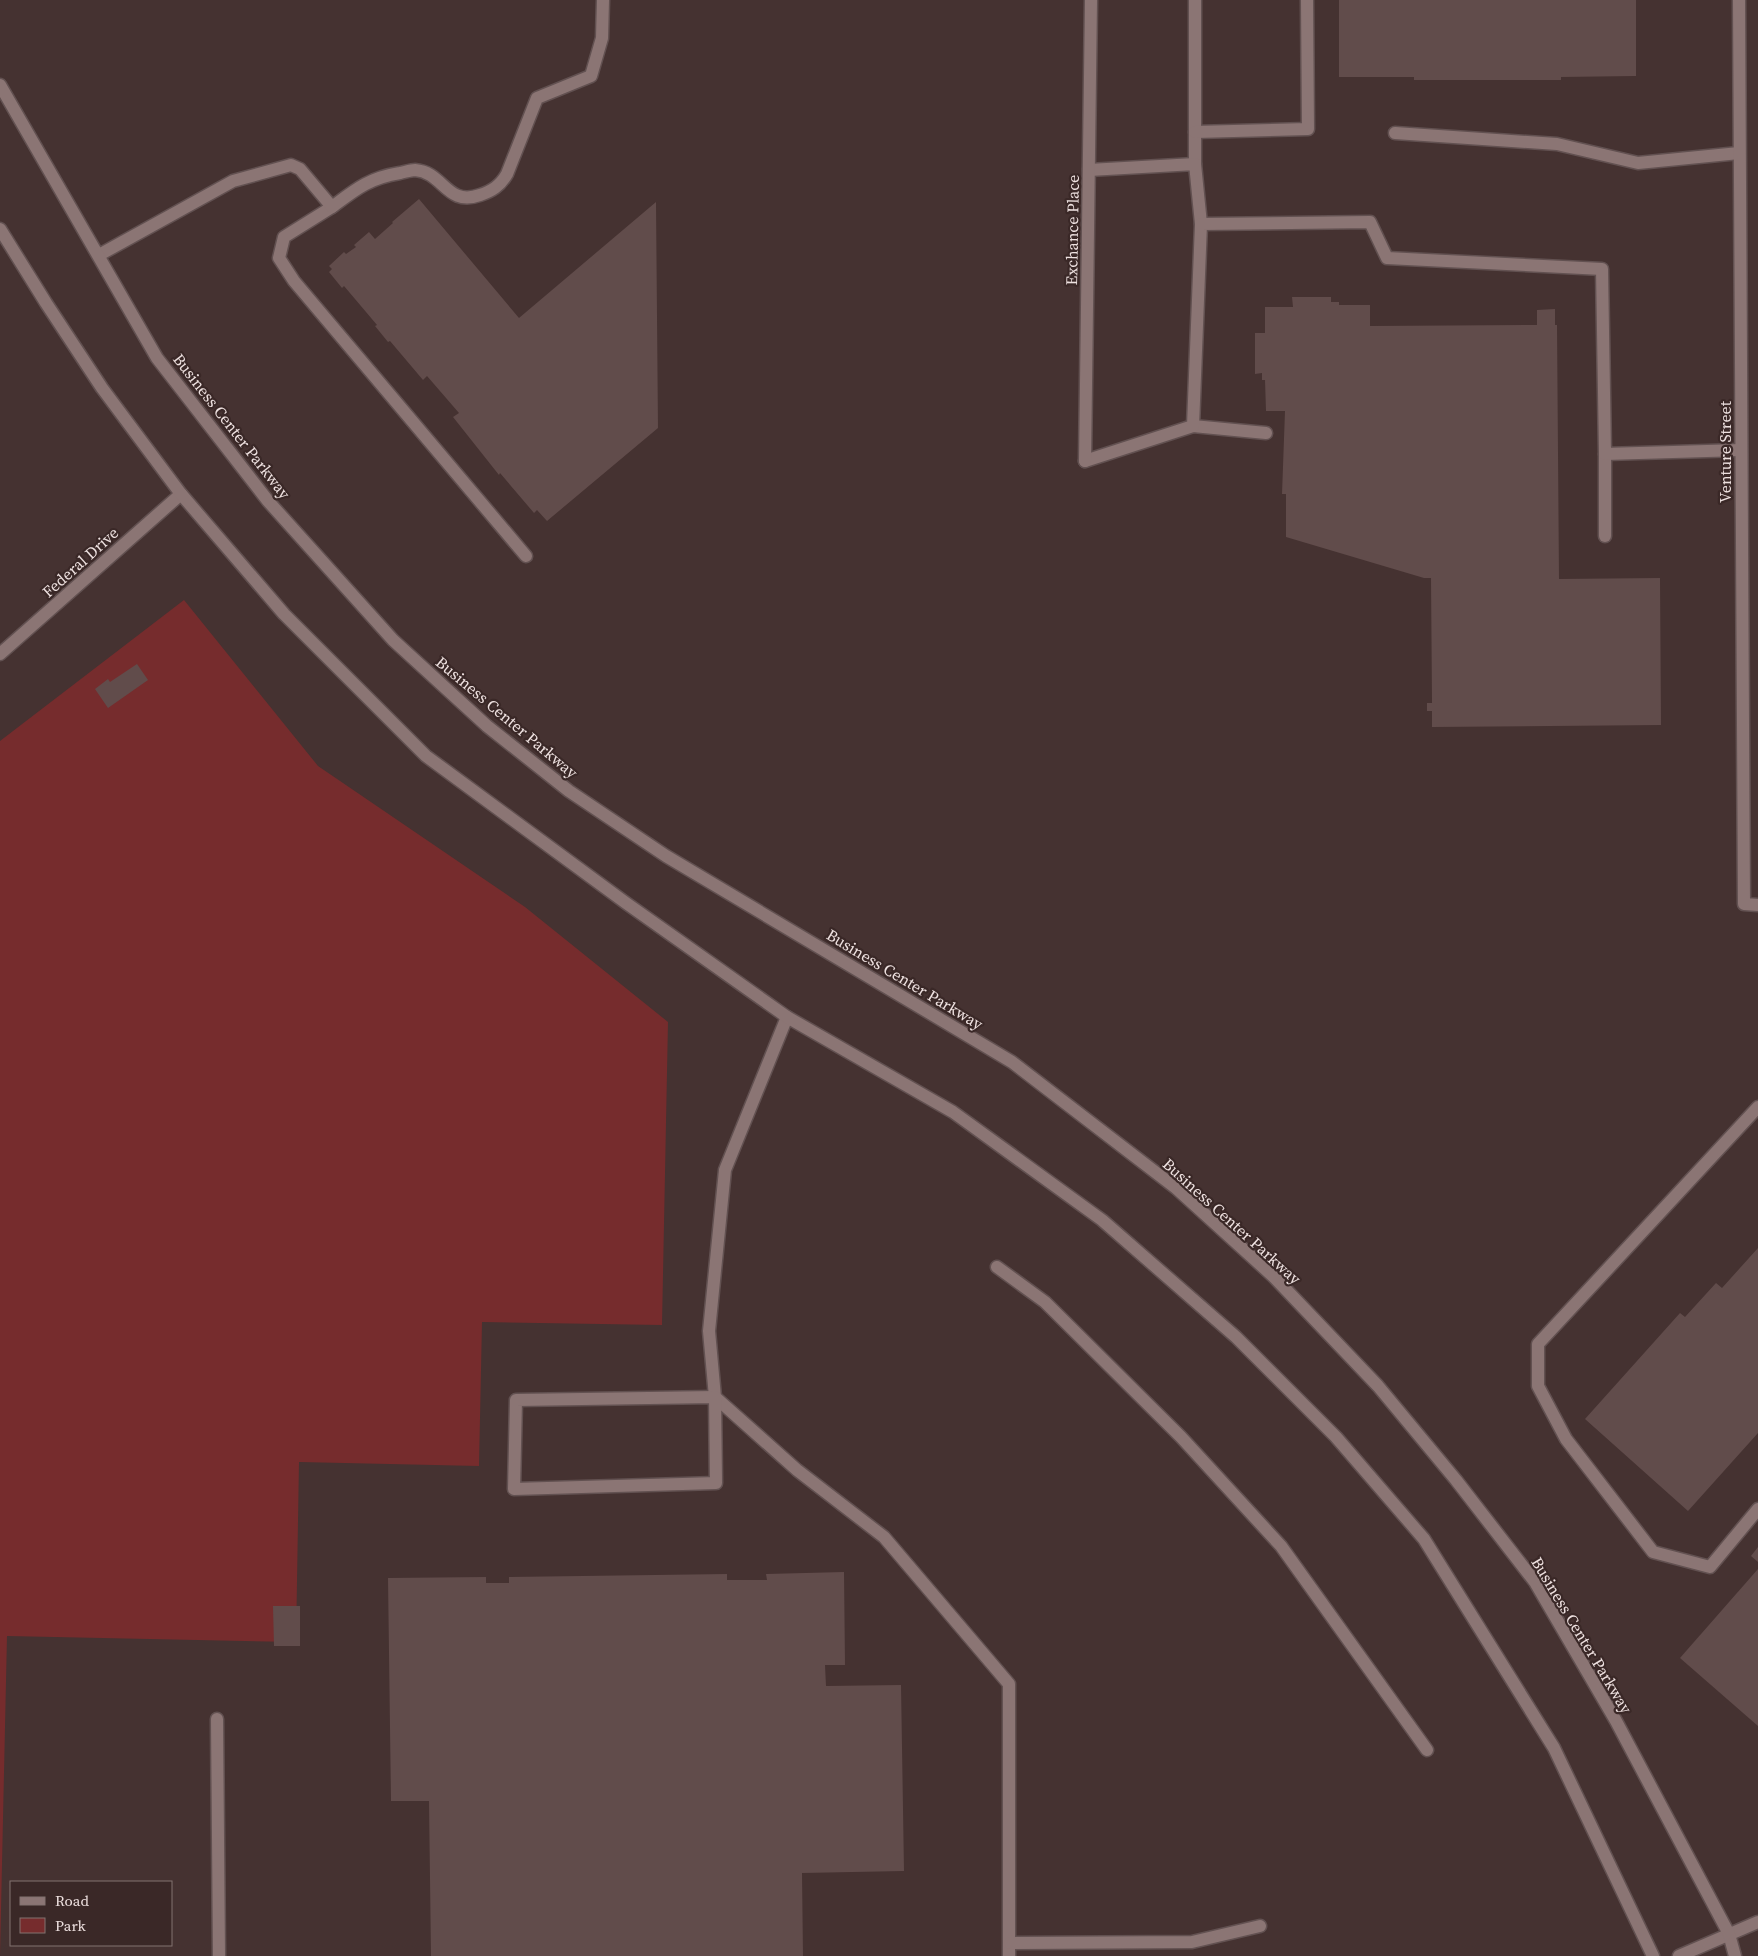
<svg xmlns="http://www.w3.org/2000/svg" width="1758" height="1956" font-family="'Source Serif 4',serif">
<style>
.green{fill:#762c2d}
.building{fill:#614c4b}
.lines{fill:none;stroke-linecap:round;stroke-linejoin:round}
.service-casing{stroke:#625151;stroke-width:15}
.minor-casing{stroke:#625151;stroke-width:15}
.secondary-casing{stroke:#625151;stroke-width:15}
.service{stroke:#8b7574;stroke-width:12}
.minor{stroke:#8b7574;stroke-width:12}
.secondary{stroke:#8b7574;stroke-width:12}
.labels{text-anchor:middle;stroke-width:4.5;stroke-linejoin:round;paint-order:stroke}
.street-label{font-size:16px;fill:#eee1e0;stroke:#3a2827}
</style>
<rect width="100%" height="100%" fill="#453231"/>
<polygon class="green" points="184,600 318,766 525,907 668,1022 662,1325 482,1322 479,1466 299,1462 296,1642 7,1636 0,1956 0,741"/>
<g class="building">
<polygon points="1339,0 1636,0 1636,76 1561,77 1561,80 1414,80 1414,77 1339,77"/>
<polygon points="419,199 519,318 656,202 658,428 547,521 537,510 534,513 500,473 499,475 453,417 459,413 427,376 423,380 390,341 388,342 375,326 377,325 344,286 342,288 329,272 332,269 329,266 344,252 346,254 356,247 354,245 369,232 375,239 393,223 392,222"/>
<polygon points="1292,297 1331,297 1331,302 1339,302 1339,305 1370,305 1370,326 1537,325 1537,310 1555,309 1555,325 1557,325 1559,579 1660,578 1661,725 1432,727 1432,711 1427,711 1427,703 1432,703 1431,578 1424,578 1286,537 1286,494 1282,494 1285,411 1266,411 1265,380 1262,380 1262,373 1255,374 1255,333 1265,333 1265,307 1293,307"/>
<polygon points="137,664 148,680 108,708 95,689 108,679 110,682"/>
<polygon points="1758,1248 1758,1433 1688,1511 1585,1419 1680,1313 1685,1317 1716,1283 1722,1288"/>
<polygon points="1758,1547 1758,1562 1751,1556"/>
<polygon points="1758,1569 1758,1726 1680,1658"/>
<polygon points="844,1572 845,1665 825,1665 826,1686 901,1685 904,1871 802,1873 803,1956 431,1956 429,1801 391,1801 388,1578 486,1577 486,1583 509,1583 509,1577 727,1574 727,1580 767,1580 766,1574"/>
<polygon points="273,1606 300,1606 300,1646 274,1646"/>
</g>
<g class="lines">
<g class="service-casing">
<g id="service">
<polyline points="1195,0 1195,164"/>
<polyline points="1195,132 1308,129 1307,0"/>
<polyline points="1395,133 1557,144 1638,163 1739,153"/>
<polyline points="1089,170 1195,164 1201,224"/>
<polyline points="332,207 284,237 279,258 294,281 526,556"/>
<path d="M99,255L233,181L291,165L300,169L332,207C356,189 369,178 400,173C405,172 411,170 415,170C444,172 446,207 480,195C492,191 500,186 507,174L537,98L591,76L602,38L603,0"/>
<polyline points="1193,426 1266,433"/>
<polyline points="1605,454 1605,536"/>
<polyline points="1085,461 1193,426 1201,224 1370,222 1387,258 1602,269 1605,454 1741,450"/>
<polyline points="787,1017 725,1170 709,1331 715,1397 797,1470 884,1537 1009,1684 1009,1956"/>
<polyline points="1758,1107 1538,1344 1538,1386 1566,1439 1653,1552 1710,1567 1758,1509"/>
<polyline points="997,1267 1045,1302 1181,1437 1281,1546 1427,1750"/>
<polygon points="715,1397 716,1483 514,1489 516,1400"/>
<polyline points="217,1719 219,1956"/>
<polyline points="1010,1943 1192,1942 1260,1926"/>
</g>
</g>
<g class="minor-casing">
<g id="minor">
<polyline points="1739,0 1744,904 1758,905"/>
<polyline points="1085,461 1091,0"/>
<polyline points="0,654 181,494"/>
<polyline points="1679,1956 1758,1922"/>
</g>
</g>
<g class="secondary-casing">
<g id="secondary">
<polyline points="0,85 157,358 268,501 393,640 487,726 569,791 666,856 1012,1062 1176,1188 1274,1277 1378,1386 1456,1480 1535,1582 1616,1721 1729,1934 1735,1956"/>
<polyline points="0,229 46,303 102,388 181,494 284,614 426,756 626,903 787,1017 953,1112 1102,1220 1236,1337 1336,1437 1424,1539 1554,1748 1653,1956"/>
</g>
</g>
<use href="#service" class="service"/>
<use href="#minor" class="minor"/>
<use href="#secondary" class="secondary"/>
</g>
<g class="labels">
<g class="street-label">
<text transform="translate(1072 230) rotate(-89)" y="6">Exchance Place</text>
<text transform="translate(232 426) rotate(52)" y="6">Business Center Parkway</text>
<text transform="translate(1725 452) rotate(-90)" y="6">Venture Street</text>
<text transform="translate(80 562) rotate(-42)" y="6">Federal Drive</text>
<text transform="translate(507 717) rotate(40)" y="6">Business Center Parkway</text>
<text transform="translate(905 979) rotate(31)" y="6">Business Center Parkway</text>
<text transform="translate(1232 1221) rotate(42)" y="6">Business Center Parkway</text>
<text transform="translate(1582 1635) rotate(59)" y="6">Business Center Parkway</text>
</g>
</g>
<rect x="10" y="1881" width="162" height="65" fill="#3a2827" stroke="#827271"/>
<rect x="20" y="1897" width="25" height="8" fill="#8b7574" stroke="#827271"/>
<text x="55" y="1906" font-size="15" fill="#eee1e0">Road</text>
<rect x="20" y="1918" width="25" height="15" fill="#762c2d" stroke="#827271"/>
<text x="55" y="1931" font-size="15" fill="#eee1e0">Park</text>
</svg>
